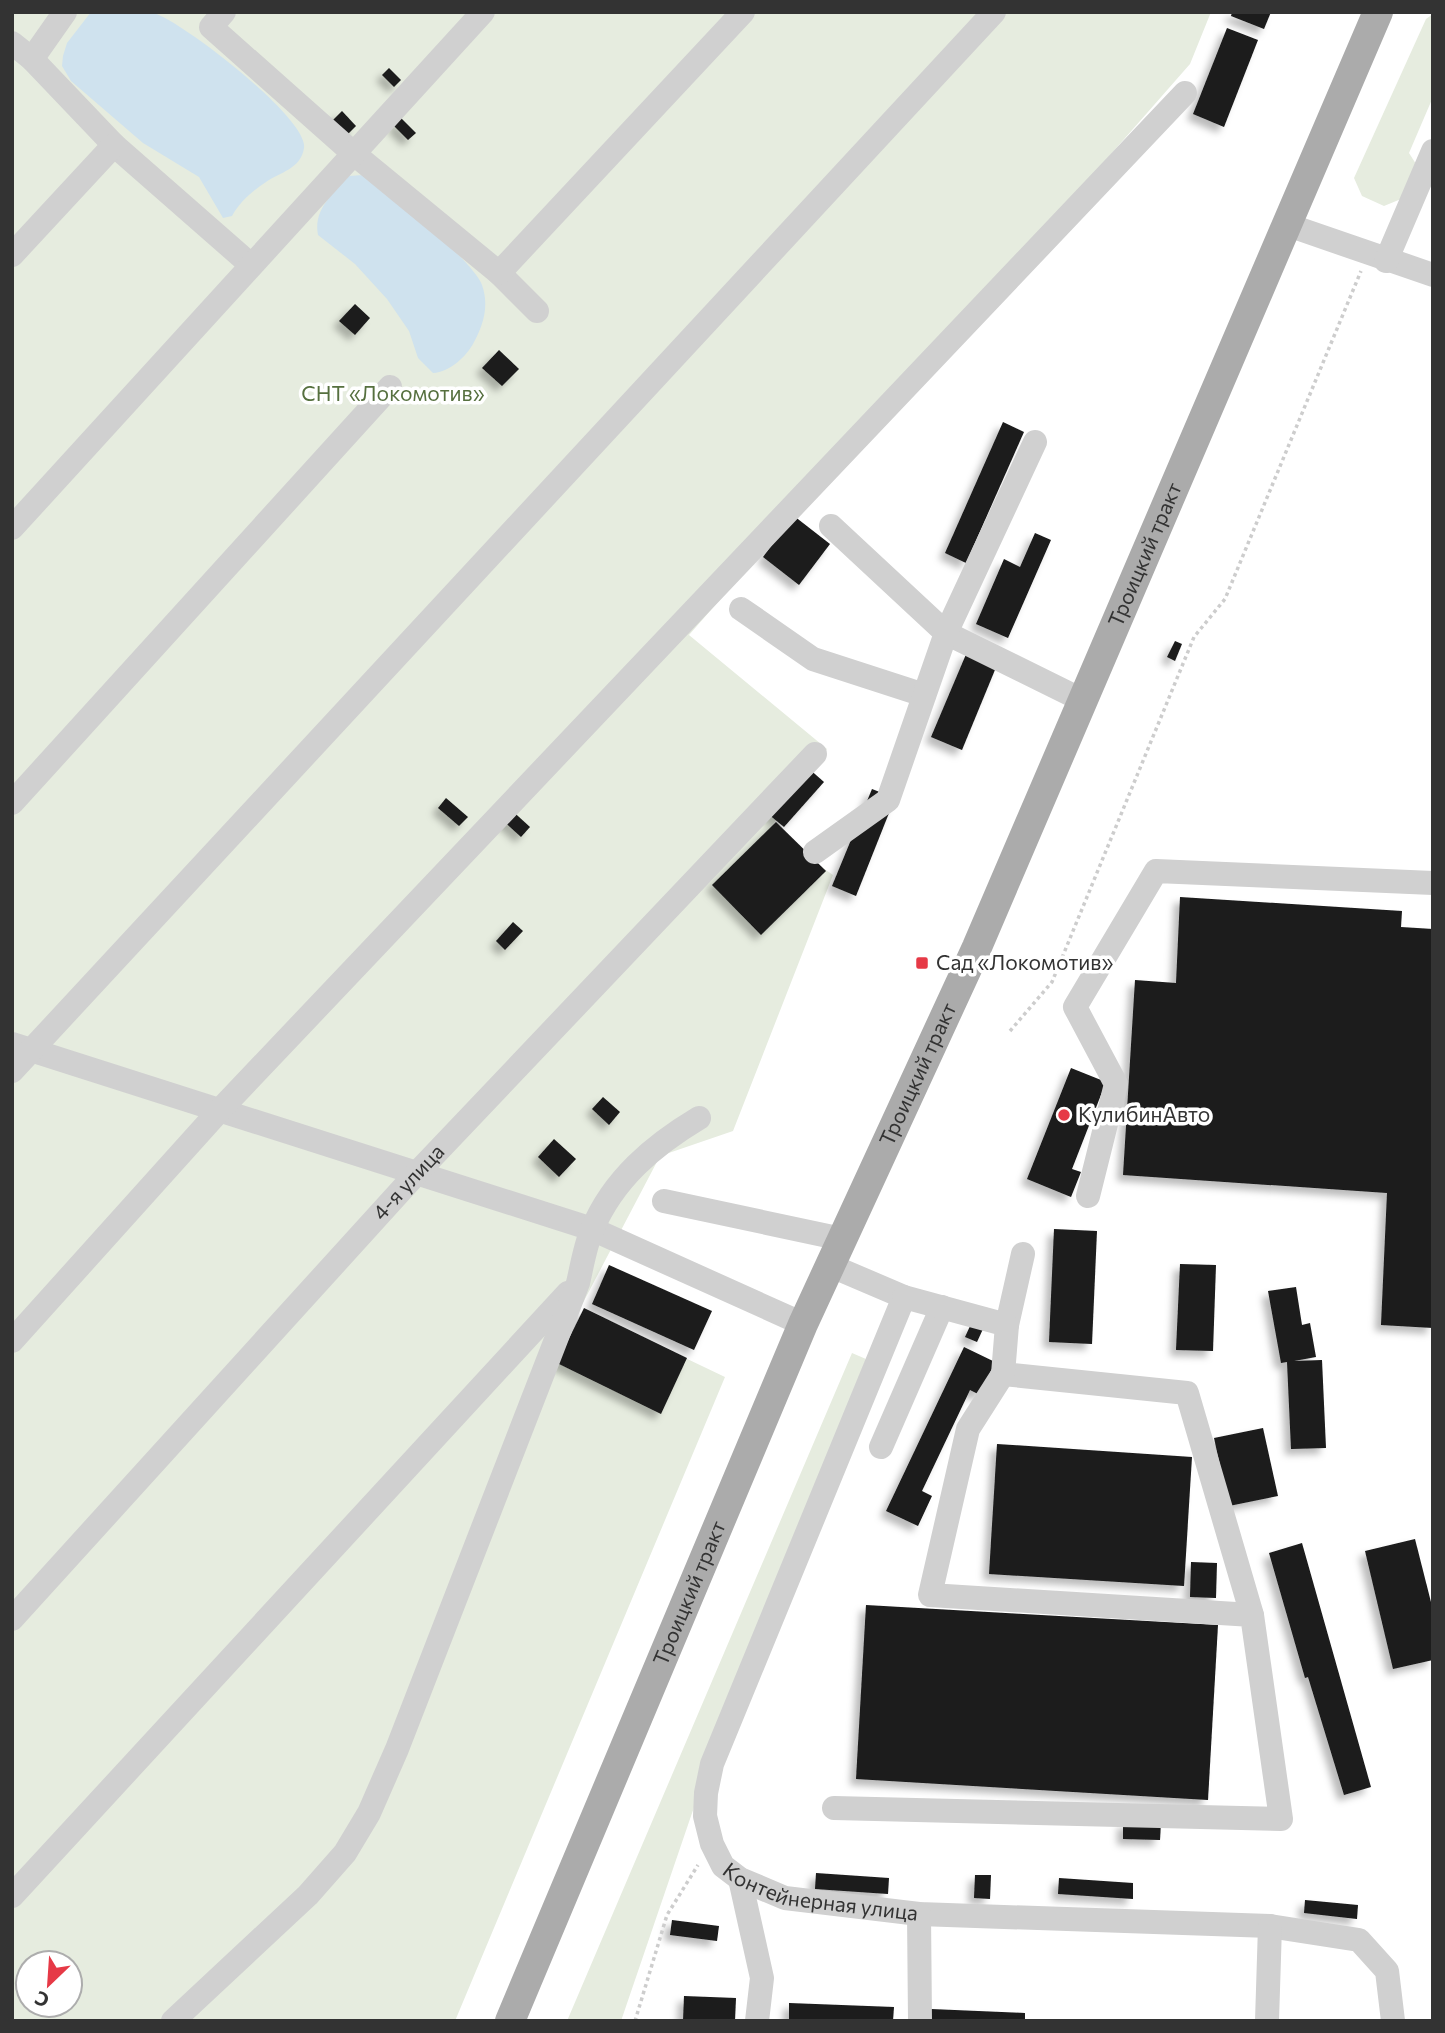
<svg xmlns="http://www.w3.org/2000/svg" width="1445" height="2033" font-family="Commissioner,sans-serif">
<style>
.green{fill:#e6ecdf;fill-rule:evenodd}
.water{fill:#cfe2ee}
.building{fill:#1a1a1a;filter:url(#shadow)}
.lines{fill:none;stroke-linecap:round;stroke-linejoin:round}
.path{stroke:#cdcdcd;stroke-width:3.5;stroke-dasharray:3.5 3.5;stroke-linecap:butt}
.minor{stroke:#d0d0d0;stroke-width:24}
.major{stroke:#ababab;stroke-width:30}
.poi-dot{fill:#e63946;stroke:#fff;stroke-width:2.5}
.labels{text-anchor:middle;stroke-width:7;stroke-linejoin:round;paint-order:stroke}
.park-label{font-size:21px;fill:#56703f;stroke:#fff}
.street-label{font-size:21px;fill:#333;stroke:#fff}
.poi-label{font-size:21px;fill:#333;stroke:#fff;text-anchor:start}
</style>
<defs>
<filter id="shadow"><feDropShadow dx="-6" dy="6" stdDeviation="3.5" flood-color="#0004"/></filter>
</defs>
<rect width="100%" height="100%" fill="#fff"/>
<g class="green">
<path d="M12,12H1211L1190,64L689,635L827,749L769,830L833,875L733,1131L660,1156L565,1337L681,1356L725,1377L455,2021H12ZM28,1963H70V2005H28Z"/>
<polygon points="1433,14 1433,97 1409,153 1416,164 1401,199 1384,206 1362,196 1354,178 1426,19"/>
<polygon points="852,1353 866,1359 732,1696 621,2021 567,2021"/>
</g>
<g class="water">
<path d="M91,12C110,12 133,8 151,12C180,19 309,119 304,148C301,169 280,172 266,182C252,191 240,202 232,216L223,218L199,177L143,143L71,81L62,66L63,56L67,43Z"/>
<path d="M363,175C387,192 473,260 482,285C489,305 484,324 474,342C467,356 450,372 433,373L418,358L409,331L387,299L355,264L318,235C313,210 333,193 349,176Z"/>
</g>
<g class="building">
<polygon points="1232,12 1271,12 1264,29 1231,16"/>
<polygon points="1227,28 1258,40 1224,127 1193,114"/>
<polygon points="389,68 401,80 394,87 382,75"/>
<polygon points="342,111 356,126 347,135 333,120"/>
<polygon points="401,118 416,133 408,140 394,126"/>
<polygon points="355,304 370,318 355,335 339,321"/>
<polygon points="499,350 519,369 502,386 482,368"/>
<polygon points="1003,422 1024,432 966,563 945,553"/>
<polygon points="794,516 830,544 799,585 763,557"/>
<polygon points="1035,533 1051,540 1008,638 976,624 1004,559 1020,567"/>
<polygon points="1175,641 1182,644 1175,661 1167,657"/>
<polygon points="967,652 997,665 962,750 931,737"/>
<polygon points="807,767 824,782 784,827 767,813"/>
<polygon points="872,789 895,798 856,896 832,886"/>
<polygon points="446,798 468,817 459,826 438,808"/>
<polygon points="507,806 530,827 521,837 498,816"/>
<polygon points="776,822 826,871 761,935 712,885"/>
<polygon points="1180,897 1402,911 1401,927 1433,929 1433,1328 1381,1325 1387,1193 1123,1175 1135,980 1176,983"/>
<polygon points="513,922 523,931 505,950 496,941"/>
<polygon points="1071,1068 1106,1082 1072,1169 1081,1172 1071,1197 1027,1179"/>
<polygon points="603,1097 620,1112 609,1125 592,1109"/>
<polygon points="554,1139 576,1159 559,1177 538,1157"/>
<polygon points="1054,1229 1097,1231 1092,1344 1049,1342"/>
<polygon points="1180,1264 1216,1265 1213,1351 1176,1350"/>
<polygon points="609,1265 712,1311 694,1350 592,1304"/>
<polygon points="1296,1287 1302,1325 1310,1323 1316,1357 1294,1361 1322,1360 1326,1448 1291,1449 1287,1362 1281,1363 1268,1291"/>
<polygon points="584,1308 687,1358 661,1414 557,1363"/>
<polygon points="971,1324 983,1329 977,1342 965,1337"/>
<polygon points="964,1347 995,1362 980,1395 970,1390 922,1491 932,1496 918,1526 886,1511"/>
<polygon points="1263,1428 1278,1496 1229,1506 1214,1438"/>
<polygon points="997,1444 1192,1457 1184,1586 989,1574"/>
<polygon points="1415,1539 1433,1610 1433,1660 1393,1669 1365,1551"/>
<polygon points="1302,1543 1371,1787 1344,1795 1308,1677 1305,1678 1269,1553"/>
<polygon points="1191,1562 1217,1563 1216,1598 1190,1597"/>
<polygon points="866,1605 1218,1625 1208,1800 856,1779"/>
<polygon points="1123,1822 1161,1823 1160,1840 1123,1839"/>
<polygon points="816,1873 889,1878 888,1894 815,1889"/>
<polygon points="975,1875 991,1875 990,1899 974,1898"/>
<polygon points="1059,1878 1133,1883 1133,1899 1058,1894"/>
<polygon points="1305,1900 1358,1905 1357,1919 1304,1913"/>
<polygon points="672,1920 719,1926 717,1941 670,1935"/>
<polygon points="684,1996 736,1998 735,2021 683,2021"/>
<polygon points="789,2003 894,2007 893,2021 789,2021"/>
<polygon points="931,2009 1025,2013 1025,2021 930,2021"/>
</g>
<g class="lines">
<g class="path">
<polyline points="1010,1031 1052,982 1194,637 1225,599 1361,271"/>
<polyline points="635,2021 667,1915 698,1865"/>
</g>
<g class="minor">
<polyline points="224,12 211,27 353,153 499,273 537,311"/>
<polyline points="12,43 32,59 114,145 251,265"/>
<polyline points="32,59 65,12"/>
<polyline points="1288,225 1433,275"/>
<polyline points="12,255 114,145"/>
<polyline points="1386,261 1433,151"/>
<polyline points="499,273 743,12"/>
<polyline points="831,526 946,633 1082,700"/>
<polyline points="12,528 483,12"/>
<polyline points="741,609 813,659 924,695"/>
<polyline points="12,803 390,387"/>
<polyline points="815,852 888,800 946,633 1035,442"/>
<polyline points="12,1044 592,1229 803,1324"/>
<polyline points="12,1071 994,12"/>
<polyline points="1088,1196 1116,1084 1075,1007 1156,871 1433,883"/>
<polyline points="664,1201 842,1239"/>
<path id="s1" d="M829,1265L904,1297L712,1764L706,1793L705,1816L712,1844L723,1866L740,1879L785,1898L919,1914L1270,1926L1359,1940L1387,1971L1393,2021"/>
<polyline points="1007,1325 1023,1254"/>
<polyline points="12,1341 219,1111 1185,93"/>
<polyline points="1003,1374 1187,1393 1252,1615"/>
<polyline points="881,1447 942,1307"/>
<path id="s2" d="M12,1619L416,1174L815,754"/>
<polyline points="834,1808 1281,1819 1252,1615 930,1595 968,1429 1003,1374 1007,1325 904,1297"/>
<polyline points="740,1879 762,1978 757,2021"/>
<polyline points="12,1896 568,1293"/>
<polyline points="919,1914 920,2021"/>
<path d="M173,2021L308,1895L345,1853L369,1813L397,1749L578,1283C582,1266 585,1246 592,1230C613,1179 654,1145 699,1118"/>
<polyline points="1267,2021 1270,1926"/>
</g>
<path class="major" id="s3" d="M510,2021L803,1324L977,947L1378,12"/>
</g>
<g class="poi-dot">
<rect x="915" y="956" width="14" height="14" rx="3.5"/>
<circle cx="1064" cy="1115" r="7"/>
</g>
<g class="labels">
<g class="park-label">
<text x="393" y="401">СНТ «Локомотив»</text>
</g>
<g class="street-label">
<text dy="7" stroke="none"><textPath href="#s3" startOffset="1598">Троицкий тракт</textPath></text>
<text dy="7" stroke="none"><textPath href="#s3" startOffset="1031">Троицкий тракт</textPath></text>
<text dy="7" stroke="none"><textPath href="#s2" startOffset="590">4-я улица</textPath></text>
<text dy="7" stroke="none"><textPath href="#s3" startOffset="464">Троицкий тракт</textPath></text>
<text dy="7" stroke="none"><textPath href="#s1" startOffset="796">Контейнерная улица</textPath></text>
</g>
<g class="poi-label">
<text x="936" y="970">Сад «Локомотив»</text>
<text x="1078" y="1122">КулибинАвто</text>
</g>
</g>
<rect width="1445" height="2033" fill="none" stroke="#333333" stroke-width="28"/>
<g transform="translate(49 1984) rotate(205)"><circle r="33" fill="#ffffff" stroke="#adadad" stroke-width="2"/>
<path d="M0-5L12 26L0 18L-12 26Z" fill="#e63946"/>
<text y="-10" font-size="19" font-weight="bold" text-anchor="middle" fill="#333333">С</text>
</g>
</svg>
